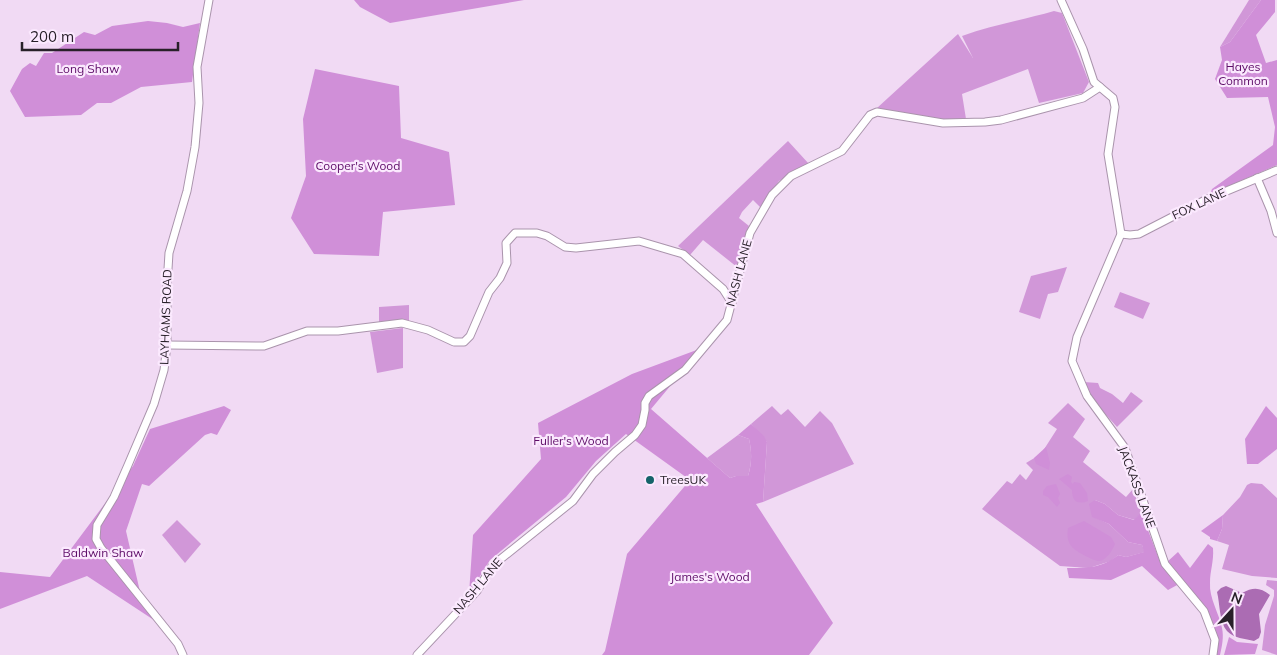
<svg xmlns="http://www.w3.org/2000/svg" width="1277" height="655" font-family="Mulish,sans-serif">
<rect width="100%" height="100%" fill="#f1daf4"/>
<!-- green -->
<g fill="#d197d8">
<path d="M1249,0H1261L1230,42L1220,47Z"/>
<path d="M1054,11L1062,13L1089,82L1083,93L1039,103L1028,69L962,94L966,119H941L877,108L958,34L973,58L962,36C992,25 1023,20 1054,11Z"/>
<path d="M788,141L809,164L779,181L761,208L753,200L742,212L739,218L749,226L743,241L737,267L703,240L690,255L678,246Z"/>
<path d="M1067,267L1058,292L1048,294L1040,319L1019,312L1031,276Z"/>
<path d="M1120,292L1150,303L1143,319L1114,307Z"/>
<path d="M409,305V323L379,325V307Z"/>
<path d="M403,328V368L377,373L370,332Z"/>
<path d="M1084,382L1098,383L1100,388L1112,394L1123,403L1131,392L1143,401L1117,427L1091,398Z"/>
<path d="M1068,403L1085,419L1073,437L1090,451L1083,462L1126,497L1133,489L1141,512L1135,520L1118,515L1105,504L1095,500L1092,516L1109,524L1128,542L1142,545L1145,552L1126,557L1118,555L1111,561L1089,568L1060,566L982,509L1007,481L1012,484L1020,474L1026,480L1033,470L1026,463L1041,454L1057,429L1048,423Z"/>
<path d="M772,406L781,415L788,409L805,427L820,411L832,423L854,464L763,502L767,442L751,424Z"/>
<path d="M738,435L749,439C752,452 752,463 748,476H736L730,478L707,458Z"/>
<path d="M1251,483L1262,484L1277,498V578L1252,576L1222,569L1229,545L1217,541L1222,529L1223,515L1240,497L1247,485Z"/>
<path d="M177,520L201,544L185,563L162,535Z"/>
<path d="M1267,580L1277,581V655L1262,650L1265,625L1274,596V590L1266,585Z"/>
</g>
<!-- forest -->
<g fill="#d08fd8">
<path d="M354,0H524L390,23L360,7Z"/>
<path d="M1261,0H1275V12L1256,35L1266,63L1277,60V165L1210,194L1212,189L1273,145L1275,127L1268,97L1227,98L1215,79L1222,60L1220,47L1230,42Z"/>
<path d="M148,21L167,23L183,27L200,23L192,82L141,87L111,103H97L81,115L25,117L10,91L22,69L30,63L36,66L44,53H52L84,32L95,35L112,26Z"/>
<path d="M315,69L399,86L401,138L449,152L455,205L383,212L379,256L314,254L291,218L306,176L303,119Z"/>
<path d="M702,348L651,409L730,478L736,476H748C752,463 752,452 749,439L738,435L751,424L764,436L767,442L763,502L756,504L833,623L809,655H602L605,651L627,554L690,480L626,434L596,461L566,497L490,560L469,594L473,535L541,459L538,423L632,374Z"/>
<path d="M224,406L231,410L217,435L211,433L205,435L149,486L142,484L126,531L141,596L166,628L87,576L0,609V572L50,577L133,466L150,429Z"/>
<path d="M1266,406L1277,418V449L1258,464H1247L1245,439Z"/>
<path d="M1046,447L1050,463L1049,470L1036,464L1034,458Z"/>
<path d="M1068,474L1072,477L1071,482L1073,484L1074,482L1080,483L1087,493L1088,501C1077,505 1072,501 1072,490L1059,479Z"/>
<path d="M1056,484L1060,494L1058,498L1060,503L1057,507L1048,497L1043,495V491L1047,486Z"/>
<path d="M1095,500L1105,504L1118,515L1134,520L1141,512L1161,564L1179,584L1168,590L1142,566L1111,580L1069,578L1067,568C1086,568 1103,568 1118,555L1126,557L1144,552L1142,545L1128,542L1109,524L1092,517L1089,504Z"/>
<path d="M1223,515L1222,529L1217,541L1210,539V537L1201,531Z"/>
<path d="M1084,521L1111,537L1115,544C1112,551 1107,559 1100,561C1095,562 1075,551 1072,547C1067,541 1067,535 1068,528Z"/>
<path d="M1208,544L1213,548C1214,562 1210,570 1210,583C1209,598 1219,613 1222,628C1224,637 1222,646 1220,655H1216C1220,615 1190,590 1167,562L1178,552L1190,568Z"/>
<path d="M1229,637L1237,642L1258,644L1255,654L1224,655Z"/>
</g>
<!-- water -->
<path fill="#ab6cb3" d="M1226,586L1242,593C1253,587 1260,587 1270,595L1259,614L1261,632L1259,638L1254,641C1246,639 1233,638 1227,631C1219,622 1220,603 1217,592L1221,588Z"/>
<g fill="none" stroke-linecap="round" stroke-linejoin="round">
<!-- minor casing -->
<g stroke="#aa94ac" stroke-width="9">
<g id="minor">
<path d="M1061,0L1083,49L1094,82L1113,98L1115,107L1108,154L1121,234L1077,337L1072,361L1087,396L1125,448L1165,564L1204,611L1215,640L1213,655"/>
<path d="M1257,178L1271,211L1277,233"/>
<path d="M1121,234L1130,235L1139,234L1205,200L1277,170"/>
<path d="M167,345L264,346L307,331H338L402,323L428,330L454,342H464L470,336L489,292L500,278L507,263L506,243L515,233H537L547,236L565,247L576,248L639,241L683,254L723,289L732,303"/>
<path d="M183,655L178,644L101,548L96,539L97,525L114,497L128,465L154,404L164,370L167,345V285L169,253L187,191L195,147L199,103L197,67L209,0"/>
<path d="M417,655L477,591L492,566L573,501L593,474L615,452L635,435L642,425L645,410V403L649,396L685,370L727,320L750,233L772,195L791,176L842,151L870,115L877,112L943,123L985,122L1001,120L1083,98L1100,87"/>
</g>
</g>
<!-- minor -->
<use href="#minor" stroke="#fff" stroke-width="7"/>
</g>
<!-- markers -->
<circle fill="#146369" stroke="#fbe9fe" stroke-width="2" cx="650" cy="480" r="5"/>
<g text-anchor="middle" stroke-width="4.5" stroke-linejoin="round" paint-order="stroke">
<!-- park labels -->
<g font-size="12" fill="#5e0d68" stroke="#fbe9fe">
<text x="1243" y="71">Hayes<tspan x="1243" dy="14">Common</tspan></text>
<text x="88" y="73">Long Shaw</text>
<text x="358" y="170">Cooper's Wood</text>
<text x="571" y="445">Fuller's Wood</text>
<text x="103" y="557">Baldwin Shaw</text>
<text x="710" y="581">James's Wood</text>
</g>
<!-- street labels -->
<g font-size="12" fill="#282029" stroke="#fbe9fe">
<text transform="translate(1199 204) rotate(-25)" y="4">FOX LANE</text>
<text transform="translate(739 273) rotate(-75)" y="4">NASH LANE</text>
<text transform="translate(166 317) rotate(-88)" y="4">LAYHAMS ROAD</text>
<text transform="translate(1137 487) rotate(70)" y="4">JACKASS LANE</text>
<text transform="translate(478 586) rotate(-50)" y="4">NASH LANE</text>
</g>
<!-- poi labels -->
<g font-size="12" fill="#282029" stroke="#fbe9fe" text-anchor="start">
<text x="660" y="484">TreesUK</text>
</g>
</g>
<!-- north arrow -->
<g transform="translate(1232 610) rotate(21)" stroke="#fbe9fe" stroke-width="4" paint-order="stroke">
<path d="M0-4L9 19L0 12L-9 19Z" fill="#282029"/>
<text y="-8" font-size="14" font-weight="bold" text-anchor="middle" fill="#282029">N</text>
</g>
<!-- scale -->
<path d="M22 42v8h156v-8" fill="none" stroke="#282029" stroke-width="2.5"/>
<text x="30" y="42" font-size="15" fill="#282029" stroke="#fbe9fe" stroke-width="4" paint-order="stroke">200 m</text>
</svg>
